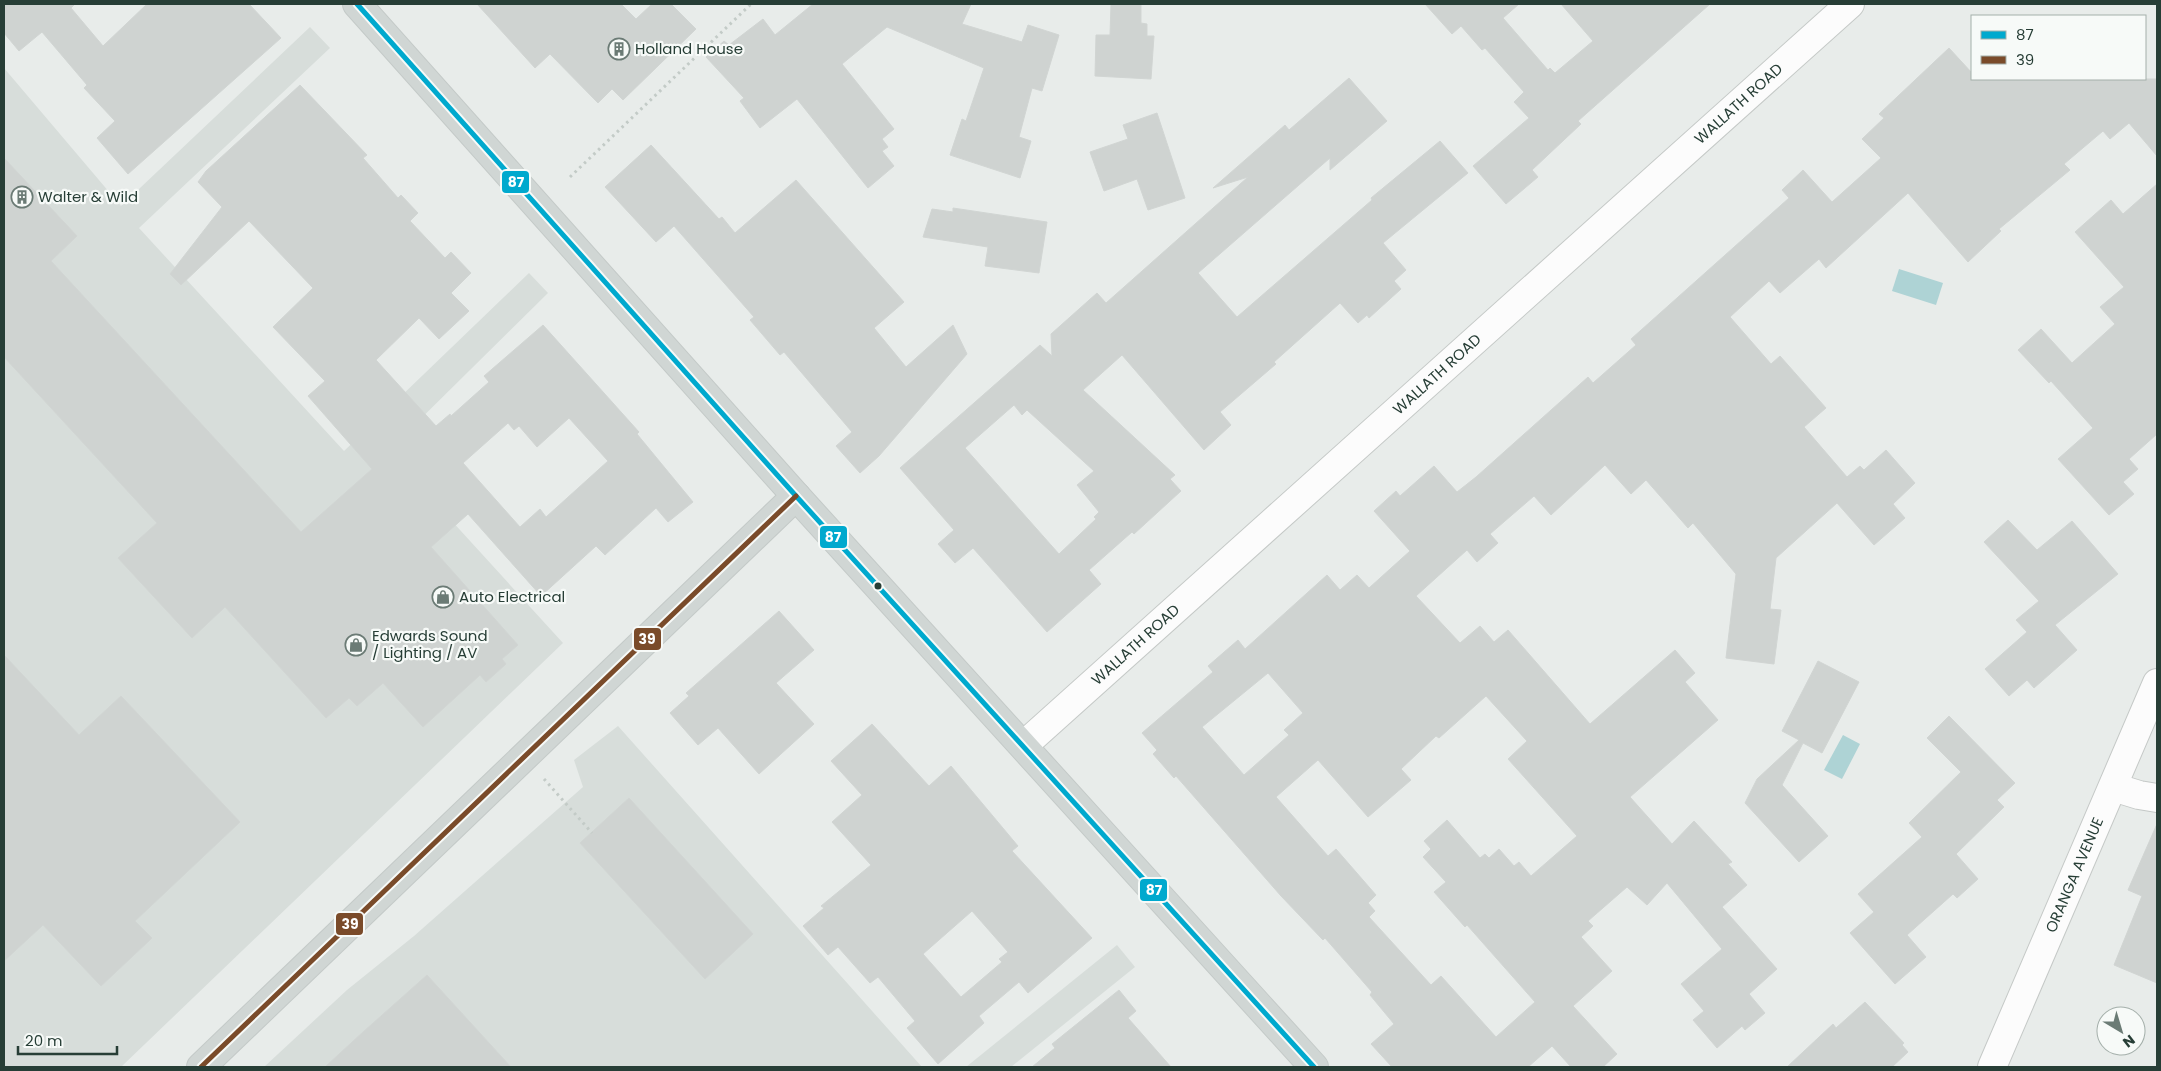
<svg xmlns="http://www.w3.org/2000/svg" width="2161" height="1071" font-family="Poppins,sans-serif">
<rect width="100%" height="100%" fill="#e8ecea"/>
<!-- built -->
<g fill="#d7ddda">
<path d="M310,27L330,48L139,228L344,451L529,273L548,293L388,451L563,643L121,1067H4V68L121,206Z"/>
<path d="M618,726L922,1067H264L347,990L414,936L583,787L574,760Z"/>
<path d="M1117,945L1135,967L1011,1067H966Z"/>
</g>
<!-- water -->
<g fill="#aed3d5">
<path d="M1899,269L1943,283L1936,305L1892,291Z"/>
<path d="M1843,735L1860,744L1842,779L1824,770Z"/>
</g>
<!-- building -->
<g fill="#cfd3d1" stroke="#d1d5d3" fill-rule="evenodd">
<path d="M4,4H75L71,8L103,46L147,4H249L281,38L128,174L97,138L115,121L84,88L87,85L42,32L19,51L4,33Z"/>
<path d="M477,4H621L636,19L652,4H671L696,29L623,100L612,89L598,103L550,54L535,68Z"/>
<path d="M813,4H971L962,24L1022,42L1028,25L1059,35L1042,91L1032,88L1019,137L1031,141L1020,178L950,155L962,119L966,121L984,68L887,27L842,64L894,129L882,139L888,147L882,151L894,166L868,188L797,99L760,128L740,101L744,98L706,57L724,41L729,45L763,19L775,35Z"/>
<path d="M1111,4H1141V23L1147,24V36H1154L1151,79L1095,76L1096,35H1110Z"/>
<path d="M1425,4H1519L1503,18L1548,70L1550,68L1555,73L1593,41L1561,4H1710L1578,121L1581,124L1532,170L1538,177L1506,204L1473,166L1529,118L1514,102L1524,92L1485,48L1482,50L1461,26L1452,34Z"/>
<path d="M1949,48L1972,73V79H2157V156L2129,123L2110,139L2103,131L2064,164L2070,170L1999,229L2001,231L1968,262L1908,193L1826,268L1819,259L1780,293L1769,281L1730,317L1771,364L1780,356L1826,408L1804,427L1847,477L1860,466L1864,470L1886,450L1915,483L1893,504L1905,518L1874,545L1837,503L1776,558L1770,609L1781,610L1774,664L1726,658L1736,574L1693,523L1688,528L1646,480L1631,494L1605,465L1551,515L1534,496L1490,534L1498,543L1477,562L1467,550L1416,596L1460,643L1480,626L1494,642L1508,630L1590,724L1675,650L1695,673L1685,682L1718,720L1630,797L1672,844L1694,821L1732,862L1728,864L1747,885L1722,907L1777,969L1749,994L1765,1013L1745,1030L1742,1026L1717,1048L1693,1020L1704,1011L1681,984L1722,949L1667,883L1647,905L1627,887L1588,921L1593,926L1581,937L1612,971L1573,1006L1617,1054L1603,1067H1571L1552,1046L1528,1067H1392L1371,1044L1394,1024L1370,995L1372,992L1325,938L1323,940L1281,896L1176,776L1174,778L1153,754L1157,750L1142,733L1213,672L1208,666L1238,640L1245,649L1327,575L1340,590L1357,575L1369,588L1410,551L1374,511L1396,491L1400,496L1434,466L1457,492L1476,477L1588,377L1593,383L1636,345L1631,339L1789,198L1782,190L1803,170L1832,202L1881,158L1862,139L1884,118L1879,114ZM1268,673L1303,713L1284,730L1289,735L1244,775L1202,727ZM1486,696L1527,741L1508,759L1577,836L1531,876L1519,862L1514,866L1499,849L1489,858L1485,854L1480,858L1447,820L1424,841L1431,849L1423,857L1446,882L1434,892L1465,927L1467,925L1535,1002L1496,1037L1441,976L1431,985L1369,917L1375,911L1368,903L1376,895L1336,849L1328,856L1276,797L1318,760L1368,817L1411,780L1401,769L1436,736L1439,738Z"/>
<path d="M1349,78L1387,121L1330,170V158L1198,273L1237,317L1372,200L1371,198L1440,141L1468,173L1383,243L1406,270L1394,281L1401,289L1369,318L1367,315L1358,323L1340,303L1274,362L1276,364L1220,412L1231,425L1204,450L1122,355L1083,390L1175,475L1170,479L1181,491L1134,534L1132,532L1089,570L1101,584L1047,632L973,548L955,563L938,544L954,530L900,468L1040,345L1052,356L1051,334L1097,293L1106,303L1248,177L1213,188L1285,125L1289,130ZM1014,405L1022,415L1027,410L1094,471L1077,485L1099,512L1094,517L1096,519L1059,554L965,448Z"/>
<path d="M300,85L367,155L363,158L398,198L401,195L418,213L410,221L445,258L451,252L471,273L451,293L469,311L439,339L419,318L376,360L436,426L450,414L451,416L489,382L484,376L543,325L639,432L637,434L693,502L668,522L656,508L605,555L596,546L541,596L468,514L431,547L518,645L502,659L506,664L486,682L480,675L423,727L383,683L357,706L349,698L326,718L225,607L192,638L118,558L157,523L4,357V158L77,236L51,261L301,532L372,469L308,396L325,381L273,327L313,288L249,221L181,285L170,274L222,207L198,182L206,171ZM569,418L608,461L546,517L540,509L520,527L463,463L508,423L514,430L519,426L537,447Z"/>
<path d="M1157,113L1185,198L1148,210L1137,179L1104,191L1090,152L1128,139L1123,125Z"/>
<path d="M651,145L719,219L722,217L735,233L796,180L904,302L874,328L906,367L953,325L967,354L879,456L860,473L836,446L852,432L784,352L780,355L750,320L754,317L674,226L656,242L605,187Z"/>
<path d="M2157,184V434L2129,459L2138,469L2123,482L2134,494L2109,515L2058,459L2093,428L2051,381L2049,383L2018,350L2041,329L2072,363L2115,324L2100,307L2124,287L2075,232L2111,200L2123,214Z"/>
<path d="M953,208L1047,222L1039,273L985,266L988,247L923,237L932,209L953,212Z"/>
<path d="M2008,520L2037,550L2072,521L2118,574L2055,625L2077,650L2034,688L2027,680L2009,696L1985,669L2027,632L2016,620L2039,601L1984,542Z"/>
<path d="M779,611L814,650L776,683L814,724L759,774L718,728L698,745L670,713L689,696L686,693Z"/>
<path d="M4,655L79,735L121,696L240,822L135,921L152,938L101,986L43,925L4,961Z"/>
<path d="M1818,661L1859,682L1822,753L1803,743L1782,785L1828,836L1799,862L1745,803L1757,779L1799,740L1782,731Z"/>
<path d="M1949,716L2015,783L1997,800L2004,807L1956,854L1978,879L1957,898L1953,894L1907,935L1926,957L1895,984L1850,933L1874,912L1858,894L1922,837L1909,823L1961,772L1927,738Z"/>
<path d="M872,724L929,786L951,766L1018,846L1012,851L1092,938L1028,993L1019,982L979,1016L984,1023L938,1064L907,1028L915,1021L878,977L870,983L838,947L828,955L803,926L824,908L821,906L871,865L832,822L862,795L831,761ZM972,911L1008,952L999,959L1002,962L961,997L923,954Z"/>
<path d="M629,798L753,934L705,979L580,843Z"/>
<path d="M2157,824V983L2114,965L2142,896L2128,890Z"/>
<path d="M427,975L511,1067H325L363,1032Z"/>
<path d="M1119,990L1136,1011L1128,1018L1171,1067H1032L1055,1048L1052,1044Z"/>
<path d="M1865,1002L1904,1043L1902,1045L1908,1052L1892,1067H1787L1833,1024L1836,1028Z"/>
</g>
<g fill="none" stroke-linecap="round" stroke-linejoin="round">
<!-- minor casing -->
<g stroke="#c5c9c7" stroke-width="30">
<g id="minor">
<path id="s1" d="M1024,745L1850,4"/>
<path d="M2113,787L2139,795L2157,798"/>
<path id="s2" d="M1992,1067L2157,683"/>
</g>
</g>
<!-- major casing -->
<g stroke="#c4cac8" stroke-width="30">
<g id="major">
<path d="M357,4L796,496L1314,1067"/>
<path d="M201,1067L796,496"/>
</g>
</g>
<!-- path -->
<g stroke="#c3cbc7" stroke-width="3" stroke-dasharray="2.5 4" stroke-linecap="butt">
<path d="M570,177L751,4"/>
<path d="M544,779L592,833"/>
</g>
<!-- minor -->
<use href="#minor" stroke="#fcfcfc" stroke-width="28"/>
<!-- major -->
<use href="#major" stroke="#d0d6d4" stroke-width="28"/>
<!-- bus-1 casing -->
<g stroke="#f7faf8" stroke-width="9">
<path id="bus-1" d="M357,4L796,496L1314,1067"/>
</g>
<!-- bus-2 casing -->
<g stroke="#f7faf8" stroke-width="9">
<path id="bus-2" d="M201,1067L796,496"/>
</g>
<!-- bus-1 -->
<use href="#bus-1" stroke="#00a9ce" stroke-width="5"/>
<!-- bus-2 -->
<use href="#bus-2" stroke="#7a4b2a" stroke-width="5"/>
</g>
<!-- icons -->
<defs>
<g id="building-ring" transform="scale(1.125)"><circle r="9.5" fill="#f7faf8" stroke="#6b7b75" stroke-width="1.5"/><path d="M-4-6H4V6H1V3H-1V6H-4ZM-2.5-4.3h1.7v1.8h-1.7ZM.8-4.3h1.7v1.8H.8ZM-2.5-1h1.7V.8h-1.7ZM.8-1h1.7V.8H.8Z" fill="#6b7b75"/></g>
<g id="shop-ring" transform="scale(1.125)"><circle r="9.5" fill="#f7faf8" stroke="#6b7b75" stroke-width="1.5"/><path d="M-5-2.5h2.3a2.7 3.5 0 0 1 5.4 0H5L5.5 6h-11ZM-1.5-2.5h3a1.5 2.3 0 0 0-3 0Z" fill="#6b7b75"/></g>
</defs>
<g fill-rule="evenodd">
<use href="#building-ring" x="619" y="49"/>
<use href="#building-ring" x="22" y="197"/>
<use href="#shop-ring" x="443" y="597"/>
<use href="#shop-ring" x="356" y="645"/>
</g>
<!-- markers -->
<circle fill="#273e36" stroke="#f7faf8" stroke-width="2" cx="878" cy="586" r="4.5"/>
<g text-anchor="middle" stroke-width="4.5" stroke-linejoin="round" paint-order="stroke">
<!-- poi labels -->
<g font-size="15" fill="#273e36" stroke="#f7faf8" text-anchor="start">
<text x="635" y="54">Holland House</text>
<text x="38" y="202">Walter &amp; Wild</text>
<text x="459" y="602">Auto Electrical</text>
<text x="372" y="641">Edwards Sound<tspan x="372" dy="17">/ Lighting / AV</tspan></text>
</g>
<!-- street labels -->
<g font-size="15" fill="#273e36" stroke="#f7faf8">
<text dy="5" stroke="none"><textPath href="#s1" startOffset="960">WALLATH ROAD</textPath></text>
<text dy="5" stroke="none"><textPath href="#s1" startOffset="555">WALLATH ROAD</textPath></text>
<text dy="5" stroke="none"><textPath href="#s1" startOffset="150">WALLATH ROAD</textPath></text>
<text dy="5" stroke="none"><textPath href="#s2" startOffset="209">ORANGA AVENUE</textPath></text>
</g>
</g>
<g stroke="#f7faf8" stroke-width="2">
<rect x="501" y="170" width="29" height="24" rx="5" fill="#00a9ce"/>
<rect x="819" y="525" width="29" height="24" rx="5" fill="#00a9ce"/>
<rect x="633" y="627" width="29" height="24" rx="5" fill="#7a4b2a"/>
<rect x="1139" y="878" width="29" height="24" rx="5" fill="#00a9ce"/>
<rect x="335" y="912" width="29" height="24" rx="5" fill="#7a4b2a"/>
</g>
<g font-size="14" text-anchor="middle" font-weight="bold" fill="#fff">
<text x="516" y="187">87</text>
<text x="833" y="542">87</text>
<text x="647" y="644">39</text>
<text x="1154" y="895">87</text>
<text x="350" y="929">39</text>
</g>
<!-- border -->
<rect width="2161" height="1071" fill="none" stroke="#273e36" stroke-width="10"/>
<!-- legend -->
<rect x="1971" y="15" width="175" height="65" fill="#f7faf8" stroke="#a4afaa"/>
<rect x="1981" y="31" width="25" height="8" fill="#00a9ce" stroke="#a4afaa"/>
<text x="2016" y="40" font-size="15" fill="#273e36">87</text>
<rect x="1981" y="56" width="25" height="8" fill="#7a4b2a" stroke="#a4afaa"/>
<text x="2016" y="65" font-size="15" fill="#273e36">39</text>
<!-- north arrow -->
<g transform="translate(2121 1031) rotate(142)"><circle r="24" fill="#f7faf8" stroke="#a4afaa"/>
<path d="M0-4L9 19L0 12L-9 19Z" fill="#6b7b75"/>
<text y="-8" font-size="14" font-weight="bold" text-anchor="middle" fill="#273e36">N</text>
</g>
<!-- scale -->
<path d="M18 1046v8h99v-8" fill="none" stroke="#273e36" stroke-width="2.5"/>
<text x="25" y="1046" font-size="15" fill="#273e36" stroke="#f7faf8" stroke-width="4" paint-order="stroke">20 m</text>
</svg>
